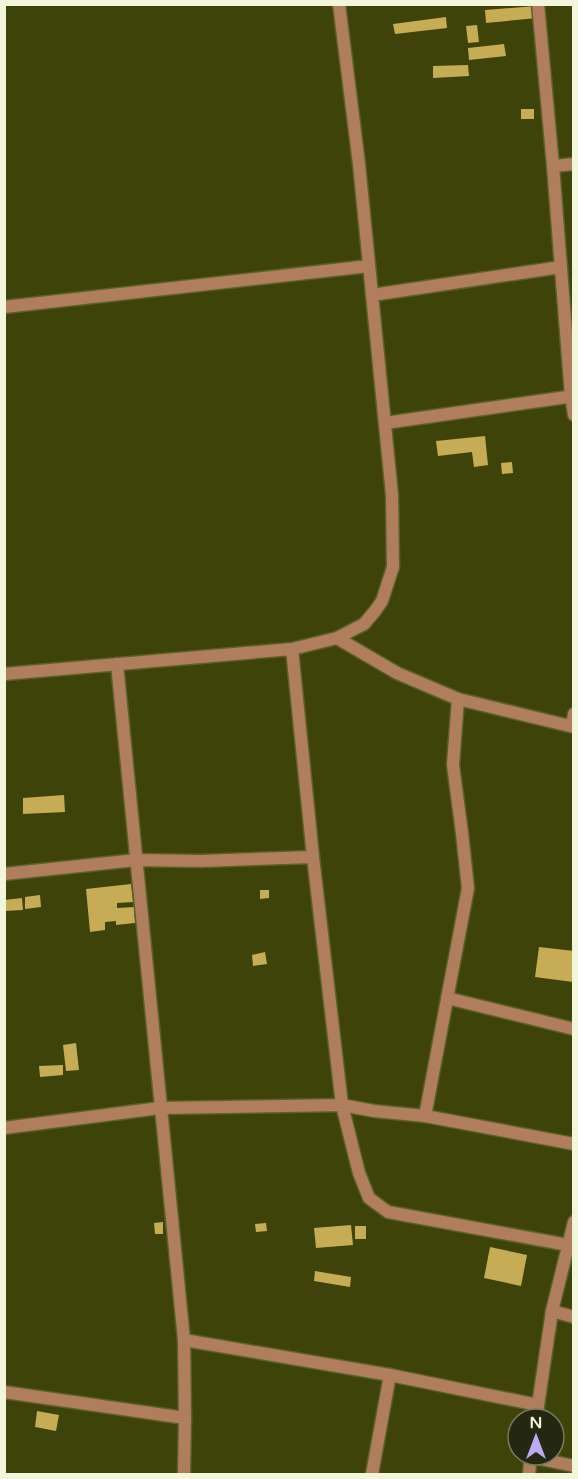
<svg xmlns="http://www.w3.org/2000/svg" width="578" height="1479" font-family="'Varela Round',sans-serif">
<rect width="100%" height="100%" fill="#3e430a"/>
<!-- building -->
<g fill="#c6ad55">
<path d="M536,6L537,18L486,23L485,10Z"/>
<path d="M446,17L447,28L395,34L393,24Z"/>
<path d="M477,25L479,42L468,43L466,26Z"/>
<path d="M504,44L506,56L469,60L468,48Z"/>
<path d="M468,65L469,76L433,78V66Z"/>
<rect x="521" y="109" width="13" height="10"/>
<path d="M485,436L488,465L474,467L472,452L438,456L436,441Z"/>
<path d="M512,462L513,473L502,474L501,463Z"/>
<path d="M64,795L65,812L23,814V798Z"/>
<path d="M131,884L133,902L117,903V908L134,907L135,923L116,925V921L105,922V930L90,932L86,889Z"/>
<path d="M260,890H269V898L260,899Z"/>
<path d="M40,895L41,907L25,909V897Z"/>
<path d="M22,898L23,910L4,911V900Z"/>
<path d="M539,947L574,951L573,982L535,977Z"/>
<path d="M265,952L267,964L253,966L252,955Z"/>
<path d="M76,1043L79,1070L66,1071L63,1045Z"/>
<path d="M63,1065V1075L40,1077L39,1066Z"/>
<path d="M163,1222V1234H155L154,1223Z"/>
<path d="M266,1223L267,1231L256,1232L255,1224Z"/>
<path d="M351,1225L353,1245L316,1248L314,1228Z"/>
<rect x="355" y="1226" width="11" height="13"/>
<path d="M490,1247L527,1255L521,1286L484,1278Z"/>
<path d="M315,1271L351,1277L350,1287L314,1281Z"/>
<path d="M37,1411L59,1415L56,1431L35,1427Z"/>
</g>
<g fill="none" stroke-linecap="round" stroke-linejoin="round">
<!-- minor casing -->
<g stroke="#5b602b" stroke-width="15">
<g id="minor">
<path d="M538,4L553,166L571,396L574,415"/>
<path d="M553,166L574,164"/>
<path d="M372,295L561,267"/>
<path d="M4,307L369,266"/>
<path d="M385,423L574,396"/>
<path d="M337,638L397,673L458,699L574,727"/>
<path d="M292,649L313,857L342,1105L359,1173L369,1198L388,1212L568,1245"/>
<path d="M117,664L184,1340L185,1418L184,1474"/>
<path d="M572,726L574,714"/>
<path d="M4,874L136,860L201,861L313,857"/>
<path d="M447,998L574,1029"/>
<path d="M425,1116L468,888L462,833L453,765L458,699"/>
<path d="M4,1128L160,1108L342,1105L374,1111L425,1116L574,1144"/>
<path d="M552,1311L574,1317"/>
<path d="M184,1340L390,1375L538,1405"/>
<path d="M4,1392L185,1418"/>
<path d="M536,1419L552,1311L574,1222"/>
<path d="M531,1457L574,1466"/>
<path d="M372,1474L390,1375"/>
<path d="M529,1474L531,1455"/>
</g>
</g>
<!-- tertiary casing -->
<g stroke="#5b602b" stroke-width="15">
<path id="tertiary" d="M4,674L292,649L337,638L364,624L375,611L382,601L393,567L392,495L359,164L339,4"/>
</g>
<!-- minor -->
<use href="#minor" stroke="#b07e5d" stroke-width="12"/>
<!-- tertiary -->
<use href="#tertiary" stroke="#b07e5d" stroke-width="12"/>
</g>
<!-- border -->
<rect width="578" height="1479" fill="none" stroke="#f2f6da" stroke-width="12"/>
<!-- north arrow -->
<g transform="translate(536 1437)"><circle r="28" fill="#252811" stroke="#777a61" stroke-width="1.5"/>
<path d="M0-4.5L10 22L0 15L-10 22Z" fill="#bbaaf6"/>
<text y="-9" font-size="16" font-weight="bold" text-anchor="middle" fill="#f2f6da">N</text>
</g>
</svg>
